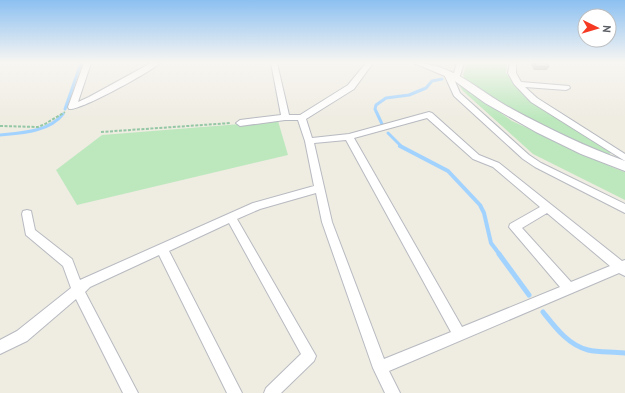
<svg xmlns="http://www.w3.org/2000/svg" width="625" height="393" font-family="'PT Sans',sans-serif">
<rect width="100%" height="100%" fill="#efece2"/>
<!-- green -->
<g fill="#bde8be">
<path d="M467,63H507L506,73L524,96L611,151L609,156L523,117L464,78L463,75Z"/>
<path d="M456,81L512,121L614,168L625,172V200L533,154L463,91Z"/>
<path d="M278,121L288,155L77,205L56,170L102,135Z"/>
</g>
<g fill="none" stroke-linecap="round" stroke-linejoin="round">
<!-- stream-far2 -->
<g stroke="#a2d3ff" stroke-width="3">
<path d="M65,109L81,63"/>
<path d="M382,124L375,109L376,105L386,98L409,95L426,88L432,81L442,79"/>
<path d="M388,133L402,147"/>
<path d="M0,135C21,133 49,132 63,114"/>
</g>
<!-- stream-far1 -->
<path stroke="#a2d3ff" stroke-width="4" d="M400,146L448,171L480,205L484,213L491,243L500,255"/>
<!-- stream -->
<g stroke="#a2d3ff" stroke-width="5">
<path d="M499,254L529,295"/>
<path d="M543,312C555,327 568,345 588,350C600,353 613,351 625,353"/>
</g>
<!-- street casing -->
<g stroke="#b7bac0" stroke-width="2">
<g id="street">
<path d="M84,63H91L78,102L89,97L151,63H160C150,72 80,111 69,109L68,107Z"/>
<path d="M271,63H277L289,115H300L348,85L366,63H373L354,89L306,119L312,138L349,134L429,112L432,113L479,155L499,163L622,261L625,260V276L619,273L389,371L400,393H385L373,368L322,222L316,193L260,209L237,219L316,356L314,361L281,393H264L266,388L301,354L229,223L169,251L242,393H227L159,255L90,287L85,292L138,393H123L76,299L27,341L0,354V340L17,331L71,288L63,266L26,235L22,214L23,211L27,210L31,211L35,230L72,259L80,280L253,203L314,186L305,141L298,120H285L240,126L236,123L240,120L281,115ZM427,118L473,159L493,167L540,207L510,224L509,227L560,287L462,327L354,138ZM346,140L451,332L384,359L332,222L314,143ZM547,213L610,266L571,282L522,228Z"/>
<path d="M457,63H464L459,79H454L460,93L529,155L541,163L625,204V213L535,167L523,159L454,96L444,74L445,72H451L453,76Z"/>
<path d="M510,63H516V73L521,82L569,86L570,88L566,90L525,87L537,98L625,154V161L531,102L514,84L508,73Z"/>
</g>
</g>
<!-- secondary casing -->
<g stroke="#b8bbc2" stroke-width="2">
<path id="secondary" d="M414,63C453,63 480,92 512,109C549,129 586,147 625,161V171L581,154L536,132L485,103L452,79Z"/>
</g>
<!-- path -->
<g stroke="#94c7a4" stroke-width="2" stroke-dasharray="3 1.5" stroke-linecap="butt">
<path d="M0,126L38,127L45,124L65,112"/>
<path d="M101,132L231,123"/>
</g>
<!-- street -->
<use href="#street" fill="#fff" fill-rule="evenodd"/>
<!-- secondary -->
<use href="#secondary" fill="#fff" fill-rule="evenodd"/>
</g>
<!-- wall -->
<path fill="#aeaaa4" d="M530,63H547L549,67L547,70H534Z"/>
<!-- building -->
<path fill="#cac6bf" stroke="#8d8b86" d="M534,63H547L549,67L536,66Z"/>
<!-- sky -->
<linearGradient id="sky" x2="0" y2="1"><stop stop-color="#8cc0f1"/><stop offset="0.53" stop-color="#f8f6f2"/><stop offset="1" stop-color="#f8f6f2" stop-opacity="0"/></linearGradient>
<rect width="625" height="118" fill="url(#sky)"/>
<!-- north arrow -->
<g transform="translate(597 28) rotate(95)"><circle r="19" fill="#ffffff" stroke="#bdbfc1"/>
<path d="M0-3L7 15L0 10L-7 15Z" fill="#f53922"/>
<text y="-6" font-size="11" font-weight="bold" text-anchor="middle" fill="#5a5e64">N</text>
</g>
</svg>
